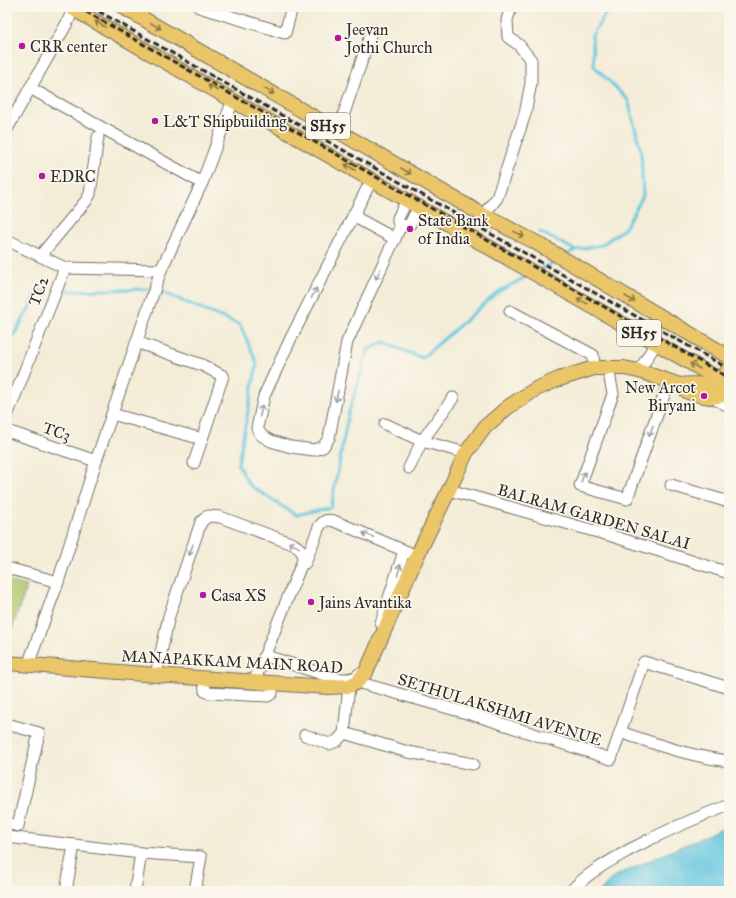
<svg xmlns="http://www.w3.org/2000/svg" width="736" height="898" font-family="'IM FELL Great Primer',serif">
<rect width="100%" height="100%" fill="#fbf7ec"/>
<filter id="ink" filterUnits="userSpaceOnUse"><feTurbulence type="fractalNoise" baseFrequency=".025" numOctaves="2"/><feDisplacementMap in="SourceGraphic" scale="8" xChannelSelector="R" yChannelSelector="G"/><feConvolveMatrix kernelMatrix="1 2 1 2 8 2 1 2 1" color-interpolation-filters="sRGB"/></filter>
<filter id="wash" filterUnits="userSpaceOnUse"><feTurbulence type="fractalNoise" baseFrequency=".012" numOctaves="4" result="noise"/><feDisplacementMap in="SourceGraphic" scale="16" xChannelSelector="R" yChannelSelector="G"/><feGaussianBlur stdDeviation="0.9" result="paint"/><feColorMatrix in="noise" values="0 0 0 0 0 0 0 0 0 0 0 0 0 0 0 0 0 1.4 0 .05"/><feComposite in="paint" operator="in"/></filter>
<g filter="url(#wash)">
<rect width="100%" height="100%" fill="#f3ecd7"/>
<!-- green -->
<path fill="#a9c66c" stroke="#6a784c" d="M7,581L27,586L7,643Z"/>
<!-- water -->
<path fill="#62c5df" stroke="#467885" d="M729,825V891H600L613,877Z"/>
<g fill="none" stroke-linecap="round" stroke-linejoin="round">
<!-- stream -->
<g stroke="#62c5df" stroke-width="3">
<path d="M540,232L575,250"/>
<path d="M566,255L575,250L602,245L625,228L643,196L641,151L628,100L594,66L592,35L610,7"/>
<path d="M538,271L558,260"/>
<path d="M157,290L240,325L257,363L238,464L249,485L296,515L331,507L348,415L368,350L384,342L422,358L498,292L529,275"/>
<path d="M64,291L152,289"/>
<path d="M7,347L39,291H47"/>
</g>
</g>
</g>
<g filter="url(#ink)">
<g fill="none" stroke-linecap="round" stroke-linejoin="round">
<!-- minor casing -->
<g stroke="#716f67" stroke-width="13">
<g id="minor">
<path d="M199,7L285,33L292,7"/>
<path d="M30,88L202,183"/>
<path d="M7,129L67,23L74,7"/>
<path d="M338,131L370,36"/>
<path d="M372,179L291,338L264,396L257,428L261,435L271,441L291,447L314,450L323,447L329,438L347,342L401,225"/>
<path d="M407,200L398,218V222L401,225L406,226L410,224L419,206"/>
<path d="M483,215L497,198L525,114L531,83V60L519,45L508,37L507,20L511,7"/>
<path d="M353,216L395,239"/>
<path d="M7,240L65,268"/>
<path d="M40,256L86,201L90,194L98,137"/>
<path d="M510,311L593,355L594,368"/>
<path d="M136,342L202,365L223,376L194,463"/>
<path d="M608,368L613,394L580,486L627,499L669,381"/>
<path d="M639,371L656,343"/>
<path d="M711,397L729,406"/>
<path d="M112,414L202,439"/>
<path d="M7,416L65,268L161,270"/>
<path d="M385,424L422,441L466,453"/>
<path d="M7,431L96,461"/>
<path d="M409,468L422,441L453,398"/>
<path d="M671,485L729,502"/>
<path d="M449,490L612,536L729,573"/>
<path d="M305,563L319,527C324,520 327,519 334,521L417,556"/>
<path d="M7,568L58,582"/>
<path d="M381,623L404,551"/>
<path d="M269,657L338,679C346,679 354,680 359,674"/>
<path d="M28,665L58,582L96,461L161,270L202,183L233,100"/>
<path d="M156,675L169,616L201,522L208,516L220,517L293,544C300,548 303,551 303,560L254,682"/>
<path d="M204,679L205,691L209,693L268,696L272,693L273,683"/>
<path d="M357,682L484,718L611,759L644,662L729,688"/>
<path d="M7,724L39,733L18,826L7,823"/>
<path d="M620,732C656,744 691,757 729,761"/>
<path d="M344,733L408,752L473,764"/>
<path d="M305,735L329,744L337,741L344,733L349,686"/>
<path d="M7,837L141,853L201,857L195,891"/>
<path d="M66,891L74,845"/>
<path d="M135,891L141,853"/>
<path d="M571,891C587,873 610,861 631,849C663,832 695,818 729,805"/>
</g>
</g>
<!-- major casing -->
<g stroke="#716f67" stroke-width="16">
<g id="major">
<path d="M70,7L729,385"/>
<path d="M123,7L483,215L535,242L729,357"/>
<path d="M680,385C702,381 716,393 729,368"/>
<path d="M7,663L156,675L328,687L349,686L357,682L366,672L417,556L449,490L466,453L485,427L508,407L536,389L559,379L594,368H624L639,371L680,385L688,392L699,395L711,397L723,395L729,392"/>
</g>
</g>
<!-- minor -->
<use href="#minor" stroke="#fff" stroke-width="11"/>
<!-- major -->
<use href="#major" stroke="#ebc669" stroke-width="14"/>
<!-- rail -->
<g stroke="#2b2b2b" stroke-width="3" stroke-dasharray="6 3" stroke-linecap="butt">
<path d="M78,7L729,378"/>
<path d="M91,7L729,369"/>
</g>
</g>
<!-- one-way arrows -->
<defs><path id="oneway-shaft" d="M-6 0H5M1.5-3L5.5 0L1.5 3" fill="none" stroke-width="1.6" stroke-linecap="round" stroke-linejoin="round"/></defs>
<g stroke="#8b784a">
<use href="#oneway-shaft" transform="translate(100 24) rotate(-150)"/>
<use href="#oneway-shaft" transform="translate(156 26) rotate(30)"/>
<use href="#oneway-shaft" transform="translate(213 88) rotate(-150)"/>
<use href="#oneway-shaft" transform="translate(269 91) rotate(30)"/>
<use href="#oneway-shaft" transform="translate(350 167) rotate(-150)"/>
<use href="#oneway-shaft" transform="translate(406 171) rotate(30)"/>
<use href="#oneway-shaft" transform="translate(519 234) rotate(27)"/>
<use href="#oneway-shaft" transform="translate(630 299) rotate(30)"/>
<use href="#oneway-shaft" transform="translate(582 301) rotate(-151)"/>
<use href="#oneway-shaft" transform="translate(695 366) rotate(-150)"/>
</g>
<g stroke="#a0a0a0">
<use href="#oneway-shaft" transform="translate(378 274) rotate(115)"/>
<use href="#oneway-shaft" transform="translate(314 293) rotate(-63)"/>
<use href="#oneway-shaft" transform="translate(337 396) rotate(101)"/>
<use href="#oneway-shaft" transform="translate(261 411) rotate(-77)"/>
<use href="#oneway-shaft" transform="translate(651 431) rotate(110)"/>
<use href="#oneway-shaft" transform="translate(583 477) rotate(-71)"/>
<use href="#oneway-shaft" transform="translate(368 535) rotate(-157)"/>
<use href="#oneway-shaft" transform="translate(294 545) rotate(-154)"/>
<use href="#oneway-shaft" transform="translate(191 550) rotate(109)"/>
<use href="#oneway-shaft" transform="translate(399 570) rotate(-74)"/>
</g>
</g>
<!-- markers -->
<g fill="#b5179e" stroke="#fbf7ec" stroke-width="1.5">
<circle cx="338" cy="38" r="4"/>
<circle cx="22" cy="46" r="4"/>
<circle cx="155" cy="121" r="4"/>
<circle cx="42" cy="176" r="4"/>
<circle cx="410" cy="229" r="4"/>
<circle cx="704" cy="396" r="4"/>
<circle cx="203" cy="595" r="4"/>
<circle cx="311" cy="602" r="4"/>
</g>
<g text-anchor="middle" stroke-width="3.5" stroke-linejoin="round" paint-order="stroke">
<!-- shield labels -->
<g fill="#fbf7ec" stroke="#696865" stroke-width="1">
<rect x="306" y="113" width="44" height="26" rx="3"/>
<rect x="617" y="320" width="44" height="26" rx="3"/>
</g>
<g font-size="15" font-weight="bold" fill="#2b2b2b">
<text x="328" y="131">SH55</text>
<text x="639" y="338">SH55</text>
</g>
<!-- poi labels -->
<g font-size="16" fill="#2b2b2b" stroke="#fbf7ec" text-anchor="start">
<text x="346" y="35">Jeevan<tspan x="346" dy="18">Jothi Church</tspan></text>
<text x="30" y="52">CRR center</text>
<text x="163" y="127">L&amp;T Shipbuilding</text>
<text x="50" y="182">EDRC</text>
<text x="418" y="226">State Bank<tspan x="418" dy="18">of India</tspan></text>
<text x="696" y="393" text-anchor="end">New Arcot<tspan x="696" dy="18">Biryani</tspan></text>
<text x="211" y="601">Casa XS</text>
<text x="319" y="608">Jains Avantika</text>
</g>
<!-- street labels -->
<g font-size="16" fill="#2b2b2b" stroke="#fbf7ec">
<text transform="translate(38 291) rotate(-69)" y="6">TC2</text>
<text transform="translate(57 431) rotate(19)" y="6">TC3</text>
<text transform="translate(594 516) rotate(16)" y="6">BALRAM GARDEN SALAI</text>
<text transform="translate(232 661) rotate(3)" y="6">MANAPAKKAM MAIN ROAD</text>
<text transform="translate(500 709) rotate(17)" y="6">SETHULAKSHMI AVENUE</text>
</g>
</g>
<!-- margin -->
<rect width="736" height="898" fill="none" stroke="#fbf7ec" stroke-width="24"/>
</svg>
